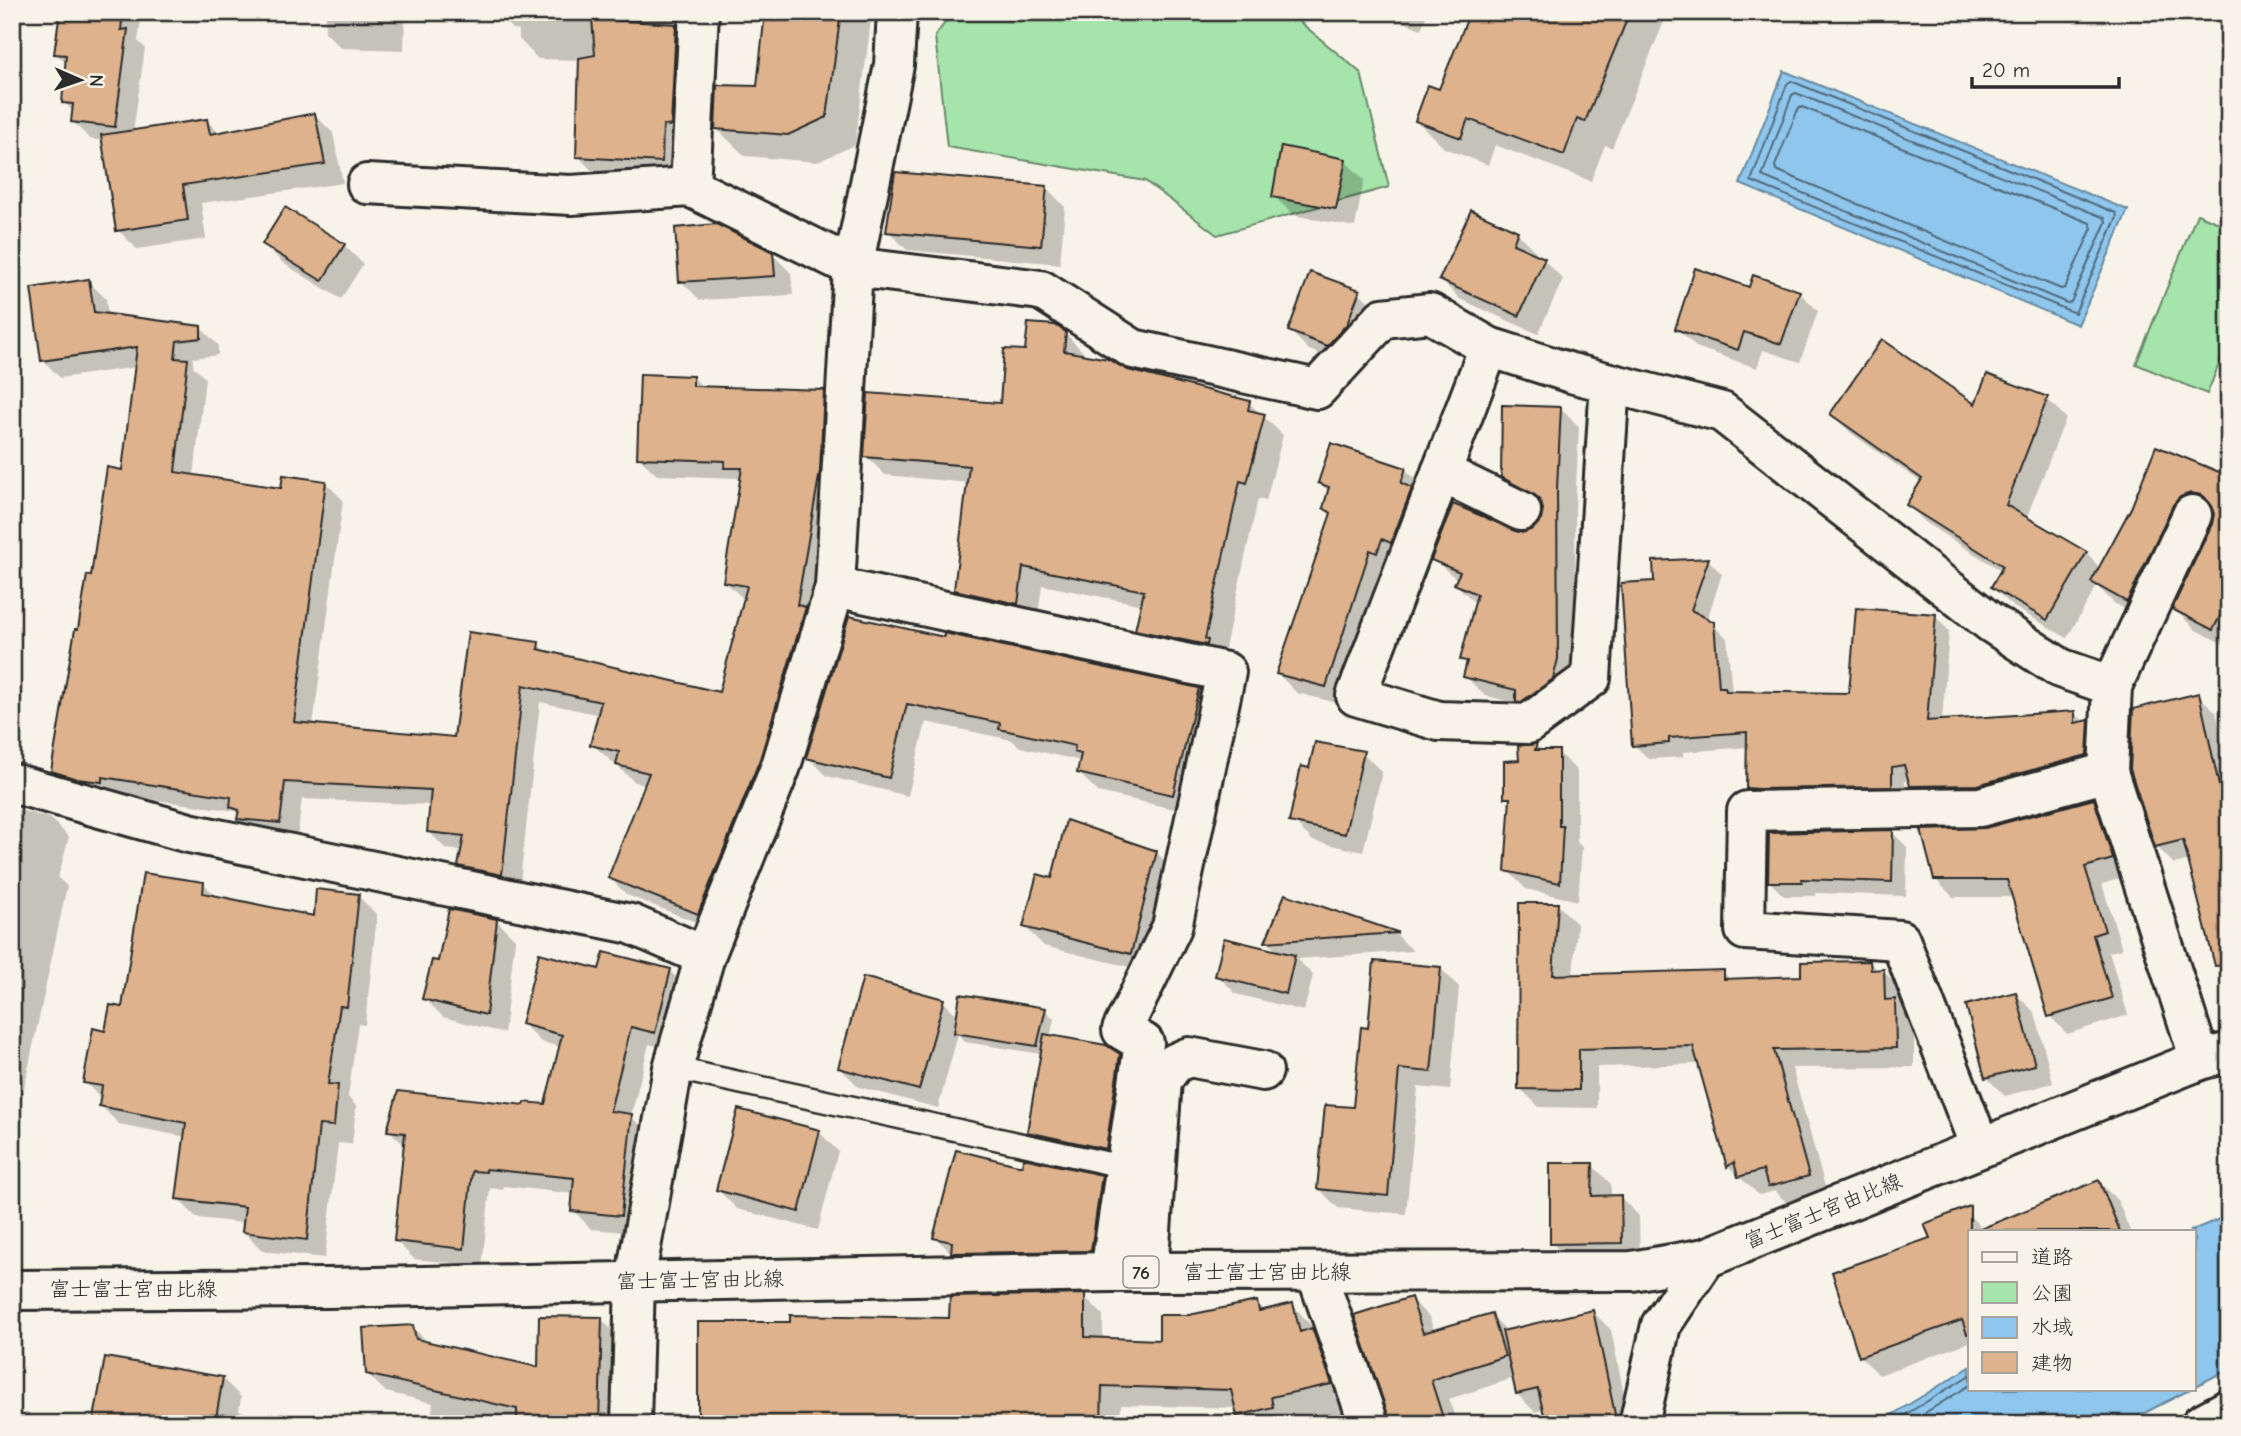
<svg xmlns="http://www.w3.org/2000/svg" width="2241" height="1436" font-family="'Comic Neue','Klee One',sans-serif">
<rect width="100%" height="100%" fill="#f7f3e8"/>
<filter id="ink" filterUnits="userSpaceOnUse"><feTurbulence type="fractalNoise" baseFrequency=".0143" numOctaves="2"/><feDisplacementMap in="SourceGraphic" scale="14" xChannelSelector="R" yChannelSelector="G"/><feConvolveMatrix kernelMatrix="1 2 1 2 8 2 1 2 1" color-interpolation-filters="sRGB"/></filter>
<g filter="url(#ink)">
<!-- green -->
<g fill="#a5e4ab" stroke="#68886b" stroke-width="2">
<path d="M953,12H1288L1361,73L1389,187L1217,235L1145,181L947,147L935,36Z"/>
<path d="M2197,214L2229,227V339L2207,394L2136,364Z"/>
</g>
<!-- water -->
<g fill="#8ec6ed" stroke="#66889f" stroke-width="2">
<path d="M1784,71L2128,210L2078,325L1740,184Z"/>
<path d="M2229,1215V1369L2194,1387V1231H2190Z"/>
<path d="M1970,1367V1389H2191L2123,1424H1877Z"/>
</g>
<!-- shadow -->
<g fill="#0003">
<path d="M62,12H142L138,41L145,48L133,132L207,121L220,134L314,114L333,133L343,183L201,203L206,239L137,249L118,230L104,141L90,139L73,122L74,112L64,102L67,64L56,53Z"/>
<path d="M326,12H405L404,50L341,48L325,32Z"/>
<path d="M495,12H702L680,180L597,176L578,156L581,60L538,59L519,39V30L512,29Z"/>
<path d="M767,12H872L855,145L817,162L745,156L717,129L758,87Z"/>
<path d="M1379,12H1428L1421,29Z"/>
<path d="M1471,12H1668L1612,148L1605,145L1591,181L1495,145L1488,165L1444,148L1417,121L1440,91Z"/>
<path d="M1345,161L1364,180L1355,227L1293,215L1274,196Z"/>
<path d="M1046,187L1065,207L1060,264L907,250L888,231Z"/>
<path d="M296,216L344,245L363,264L341,299L283,263L264,244Z"/>
<path d="M1517,233L1536,252L1534,255L1544,260L1563,279L1538,334L1460,299L1441,280Z"/>
<path d="M772,254L791,273L793,295L700,300L681,281Z"/>
<path d="M88,281L106,299L108,316L200,327L218,345V355L193,358V366L205,378L194,476L283,490L326,483L343,500L313,725L455,739L538,644L547,653L720,694L745,600L725,582L742,483L737,478L657,475L639,458L693,377L704,388L823,391L841,409L815,618L716,930L627,895L610,878L647,785L635,782L592,744L600,715L540,702L519,891L477,883L460,865L463,851L446,849L429,832L432,805L302,799L297,839L256,836L239,819L236,811L70,788L53,771L92,578L124,472L137,367L60,378L43,360Z"/>
<path d="M1750,289L1799,292L1818,311L1800,362L1763,350L1757,368L1696,347L1677,328Z"/>
<path d="M1359,292L1378,311L1347,364L1309,350L1290,331Z"/>
<path d="M1065,333L1084,353V356L1128,372L1249,403L1283,435L1266,501L1258,499L1223,657L1156,648L1137,629L1143,605L1042,585L1037,622L975,609L956,590L969,483L885,475L866,456L1001,405L1027,352Z"/>
<path d="M2047,399L2066,418L2026,519L2086,553L2100,568L2133,509L2229,478V647L2196,630L2174,609L2214,524L2216,513L2202,518L2149,622L2114,603L2097,586L2067,638L2012,606L1993,587L2002,571L1927,524L1908,505L1922,483L1851,433L1832,414L1976,407Z"/>
<path d="M1560,408L1579,427L1575,508L1576,679L1541,720L1522,705L1484,695L1465,676L1468,665L1462,659L1475,603L1456,584L1458,580L1433,559L1534,531L1543,521L1545,508L1522,496L1503,476Z"/>
<path d="M1405,469L1424,488L1345,705L1297,693L1278,674L1332,515L1325,507L1329,492L1320,483Z"/>
<path d="M1708,560L1722,574L1707,620L1727,638L1732,693L1850,694L1935,616L1949,631L1942,722L2074,713L2102,736L2101,769L1926,800L1910,780L1905,781L1906,800L1762,802L1747,787L1749,747L1683,752V757L1649,759L1634,745L1656,582Z"/>
<path d="M850,618L1198,690L1217,709L1192,813L1098,792L1079,773L1081,761L1020,747L1012,740L926,722L908,796L827,776L808,757Z"/>
<path d="M2198,695L2216,712L2229,770V991L2224,986L2190,860L2174,864L2157,847Z"/>
<path d="M1536,745L1543,752H1558L1577,771V842L1582,847L1578,901L1526,889L1507,870L1511,803L1506,797L1521,762Z"/>
<path d="M1363,753L1382,772L1363,852L1313,841L1294,822L1311,770Z"/>
<path d="M2093,801L2111,818L2129,876L2102,884L2122,949L2109,952L2128,1015L2067,1034L2050,1016L2014,897H1953L1936,880L1986,830Z"/>
<path d="M12,808L50,818L69,837L58,878L67,886L12,1145Z"/>
<path d="M1892,832L1907,847L1906,896L1816,893V896H1784L1769,881Z"/>
<path d="M1156,852L1175,871L1150,972L1044,946L1025,927L1053,880Z"/>
<path d="M204,884L218,898L315,918L358,896L377,915L365,1025L358,1024L348,1097L356,1106L352,1144L338,1143L325,1258L263,1251L244,1232L245,1223L197,1218L178,1199L186,1137L119,1124L100,1105L101,1099L85,1082L107,1033Z"/>
<path d="M1286,896L1396,934L1413,951L1297,959L1313,975L1304,1011L1236,994L1217,975L1279,953L1267,941Z"/>
<path d="M1558,905L1577,924L1573,976L1723,972L1732,981L1803,978L1870,963L1878,971H1883L1902,990L1903,1009L1914,1020V1067L1792,1068L1827,1194L1789,1205L1775,1191L1759,1195L1728,1166L1700,1064L1597,1067V1108L1539,1107L1520,1088Z"/>
<path d="M496,920L515,939L504,1033L443,1017L424,998Z"/>
<path d="M1440,968L1459,987L1450,1090L1418,1087L1406,1214L1338,1208L1319,1189L1355,1109L1370,1030Z"/>
<path d="M670,971L688,989L673,1050L649,1044L631,1116L649,1134L638,1233L591,1229L573,1210L575,1194L504,1186L503,1190L490,1188L482,1266L414,1259L396,1241L406,1147L389,1130L546,1106L561,1047L541,1042L523,1024L600,972Z"/>
<path d="M2016,994L2035,1013L2053,1083L2005,1096L1986,1077Z"/>
<path d="M943,1001L958,1016L1045,1010L1054,1019L1050,1037L1119,1056L1138,1075L1125,1167L1048,1151L1029,1132L1042,1054L965,1042L958,1034L938,1108L859,1087L840,1068Z"/>
<path d="M819,1132L838,1151L818,1230L737,1209L718,1190Z"/>
<path d="M1592,1165L1611,1184V1197H1620L1639,1216L1640,1261L1571,1262L1552,1243Z"/>
<path d="M1023,1168L1101,1177L1120,1196L1110,1269L954,1256L935,1237Z"/>
<path d="M2099,1182L2118,1201L2130,1231H1970V1342L1879,1375L1860,1356L1932,1239L1964,1210L1984,1230Z"/>
<path d="M1084,1296L1103,1315V1339L1160,1341L1189,1317L1257,1303L1265,1311L1293,1305L1331,1349L1357,1424H1240L1237,1408L1121,1405L1120,1424H704L699,1419L951,1320Z"/>
<path d="M1411,1299L1430,1318L1434,1332L1491,1315L1508,1332L1593,1312L1611,1330L1630,1424H1547L1544,1409L1535,1412L1517,1394L1514,1378L1449,1399L1457,1424H1392Z"/>
<path d="M601,1319L619,1337L616,1424H430L433,1403L386,1392L367,1374L412,1327L430,1344L540,1370Z"/>
<path d="M222,1378L241,1397L239,1411L247,1413L258,1424H95Z"/>
</g>
<g fill="none" stroke-linecap="round" stroke-linejoin="round">
<!-- shore -->
<g stroke="#536979" stroke-width="2">
<path d="M1791,81L2116,213L2117,217L2075,313L1751,181L1787,84Z"/>
<path d="M1796,93L2105,218L2106,222L2071,302L2067,303L1762,176L1792,95Z"/>
<path d="M1802,107L2090,223L2092,228L2065,288L2061,289L1776,170L1775,166L1798,109Z"/>
<path d="M1890,1424L1970,1375"/>
<path d="M1907,1424L1970,1385"/>
</g>
</g>
<!-- building -->
<g fill="#ddb28d" stroke="#2b2b2b" stroke-width="2">
<path d="M60,12H123L121,30L128,29L115,127L71,122L73,104L62,103L66,55L54,54Z"/>
<path d="M765,12H841L827,117L788,135L715,129L717,85L757,86Z"/>
<path d="M1470,12H1630L1585,122L1577,119L1564,155L1468,119L1461,138L1415,121L1428,85L1439,89Z"/>
<path d="M592,19L676,24L671,126L663,125L662,162L576,157L579,58L595,55Z"/>
<path d="M315,113L325,164L183,185L188,220L116,231L101,135L207,119L210,134Z"/>
<path d="M1281,146L1346,159L1336,209L1272,197Z"/>
<path d="M895,172L1047,186L1041,246L886,232Z"/>
<path d="M285,207L345,244L322,281L262,244Z"/>
<path d="M1471,210L1518,231L1513,244L1545,258L1519,316L1439,280Z"/>
<path d="M716,224L773,252L775,276L679,282L675,228Z"/>
<path d="M1695,268L1749,287L1753,275L1800,291L1781,344L1744,332L1738,350L1675,329Z"/>
<path d="M1310,272L1360,290L1347,324L1327,346L1288,331Z"/>
<path d="M89,279L94,312L201,326V338L177,341L175,358L188,359L175,472L281,488L283,475L326,481L294,722L454,737L468,632L539,642L538,649L719,692L747,586L723,582L742,468H724L725,461L637,458L640,374L693,376V386L824,390L820,471L797,605L806,607L760,759L698,914L608,878L649,773L616,765L619,752L590,745L601,702L523,685L502,875L458,866L464,836L427,832L431,790L285,782L280,823L237,819L239,810L230,807L231,797L102,777V782L77,779L51,771L75,629H78L87,575L91,576L107,467L122,470L137,347L41,361L31,288Z"/>
<path d="M1028,323L1055,325L1066,332L1064,351L1108,359L1128,370L1250,401L1248,410L1265,414L1247,483L1240,481L1205,639L1208,640L1207,645L1135,630L1144,591L1023,567L1018,604L954,590L969,466L864,457L868,393L1000,403L1004,349L1025,350Z"/>
<path d="M1882,339L1975,404L1987,374L2048,397L2006,505L2087,552L2047,620L1991,587L2003,566L1906,505L1922,479L1830,414Z"/>
<path d="M1502,405L1561,407L1557,488L1558,659L1553,679L1521,702H1516V690L1463,677L1467,661L1460,660L1477,594L1454,584L1460,572L1431,560L1453,504L1522,533L1533,529L1541,520L1543,509L1539,498L1501,477Z"/>
<path d="M1331,443L1406,468L1401,483L1412,488L1391,543L1382,539L1377,553L1370,550L1326,687L1276,674L1331,513L1323,508L1329,487L1318,483Z"/>
<path d="M2156,446L2229,476V599L2213,630L2172,609L2212,524L2214,514L2210,503L2201,495L2191,493L2180,497L2173,505L2127,602L2091,582L2131,508Z"/>
<path d="M1709,558L1691,610L1714,622L1719,687H1725L1726,691L1849,693L1856,608L1936,614L1927,721L2075,711V723L2089,720L2087,755L1977,785L1910,786L1904,765L1892,767V787L1759,789L1746,788L1747,732L1669,738V743L1632,746L1621,583L1654,581L1653,561Z"/>
<path d="M849,616L944,637V633L1199,688L1173,795L1077,773L1081,754L1074,752L1075,746L999,729L1000,723L907,704L889,778L806,758Z"/>
<path d="M2199,693L2229,832V965L2215,966L2183,840L2155,847L2130,769L2133,709Z"/>
<path d="M1315,742L1364,751L1345,834L1289,822L1301,766L1309,768Z"/>
<path d="M1537,743L1535,750H1559V826H1563L1560,883L1505,871L1510,798H1504V761L1519,760L1518,746Z"/>
<path d="M2094,799L2113,859L2085,867L2105,931L2093,935L2112,998L2048,1017L2007,880H1934L1921,830L1985,828Z"/>
<path d="M1066,820L1157,851L1131,954L1023,927L1037,874L1052,878Z"/>
<path d="M1893,830L1892,882L1802,879V882H1768L1769,833Z"/>
<path d="M143,873L204,882L203,893L314,916L316,889L359,894L347,1007L340,1006L328,1084L338,1085L334,1126L319,1125L307,1240L242,1232L245,1207L176,1199L186,1123L99,1106L102,1086L83,1083L93,1028L105,1031L110,1005L122,1007Z"/>
<path d="M1285,894L1397,932V933L1265,942Z"/>
<path d="M1519,903H1558L1553,975L1724,970V979L1801,976V962L1870,961L1871,970L1884,969L1885,1000L1895,999L1896,1048L1774,1050L1809,1176L1768,1187L1763,1170L1738,1177L1734,1162L1727,1167L1693,1046L1579,1049V1090L1518,1089Z"/>
<path d="M449,909L497,919L486,1015L422,999L432,960L438,961Z"/>
<path d="M1224,938L1295,955L1286,994L1215,976Z"/>
<path d="M604,952L671,969L655,1033L631,1027L610,1111L632,1114L621,1216L571,1211L574,1178L486,1169V1172L472,1171L464,1249L394,1241L405,1133L387,1131L398,1091L524,1105V1102L545,1104L562,1035L521,1024L539,953L599,969Z"/>
<path d="M1374,961L1441,967L1431,1072L1399,1069L1388,1196L1317,1189L1325,1105L1353,1107L1361,1027L1368,1028Z"/>
<path d="M863,977L944,999L919,1090L838,1068Z"/>
<path d="M2016,992L2035,1065L1985,1078L1966,1005Z"/>
<path d="M960,994L1046,1008L1037,1046L954,1033Z"/>
<path d="M1044,1034L1106,1045L1120,1054L1106,1149L1027,1132Z"/>
<path d="M738,1109L820,1130L799,1212L716,1190Z"/>
<path d="M956,1150L1022,1166L1023,1158L1102,1175L1091,1251L951,1253L952,1242L933,1238Z"/>
<path d="M1550,1163H1593L1592,1196L1621,1195L1622,1243L1550,1244Z"/>
<path d="M2099,1180L2120,1231H1978V1230Z"/>
<path d="M1970,1206V1333L1967,1334L1962,1320L1859,1357L1832,1272L1930,1238L1924,1224Z"/>
<path d="M1085,1294V1337L1159,1340V1315H1189L1257,1301L1259,1311L1293,1303L1300,1332L1312,1328L1332,1384L1271,1397L1273,1407L1237,1416L1231,1390L1102,1386L1101,1424L698,1420V1322H790V1315L949,1318L950,1297Z"/>
<path d="M1411,1297L1423,1333L1492,1313L1505,1356L1431,1380L1445,1424H1391L1354,1315Z"/>
<path d="M1593,1310L1616,1419L1596,1424H1546L1538,1389L1516,1394L1502,1331Z"/>
<path d="M539,1316L602,1317L599,1424H517V1409L366,1374L363,1328L413,1325L416,1339L538,1367Z"/>
<path d="M105,1357L223,1377L215,1424H93Z"/>
</g>
<g fill="none" stroke-linecap="round" stroke-linejoin="round">
<!-- lane casing -->
<g stroke="#2b2b2b" stroke-width="26">
<path id="lane" d="M673,1068L1125,1167"/>
</g>
<!-- street casing -->
<g stroke="#2b2b2b" stroke-width="44">
<g id="street">
<path d="M367,184L571,195L690,187L853,267L1041,290L1133,349L1317,389L1383,318L1430,313L1489,347L1571,373L1722,412L1990,622L2060,668L2112,686L2108,772L2200,1060"/>
<path d="M690,187L699,12"/>
<path d="M1489,347L1356,696L1439,721L1528,724L1591,678L1610,383"/>
<path d="M1441,472L1521,511"/>
<path d="M835,587L1226,672L1172,927L1122,1030L1144,1043L1110,1272"/>
<path d="M2112,686L2192,515"/>
<path d="M12,783L189,833L631,924L705,956"/>
<path d="M1980,1147L1900,940L1745,930L1747,811L1980,807L2108,772"/>
<path d="M1148,1272L1162,1080L1175,1063L1189,1057L1263,1071"/>
<path d="M1316,1272L1369,1424"/>
<path d="M631,1424L635,1281L673,1068L705,956L781,766L835,587L853,267L894,65L897,12"/>
<path d="M1639,1424L1661,1325L1706,1258"/>
<path d="M2201,1424L2229,1409"/>
</g>
</g>
<!-- primary casing -->
<g stroke="#2b2b2b" stroke-width="44">
<path id="primary" d="M12,1290L327,1288L1110,1272L1632,1271L1706,1258L2200,1060L2229,1052"/>
</g>
<!-- lane -->
<use href="#lane" stroke="#f7f3e8" stroke-width="21"/>
<!-- street -->
<use href="#street" stroke="#f7f3e8" stroke-width="38"/>
<!-- primary -->
<use href="#primary" stroke="#f7f3e8" stroke-width="38"/>
</g>
</g>
<g text-anchor="middle" stroke-width="7" stroke-linejoin="round" paint-order="stroke">
<!-- shield labels -->
<rect fill="#f7f3e8" stroke="#686764" stroke-width="2" x="1123.5" y="1256.5" width="35" height="31" rx="5"/>
<g font-size="19" font-weight="bold" fill="#2b2b2b">
<text x="1141" y="1279">76</text>
</g>
<!-- street labels -->
<g font-size="21" fill="#2b2b2b" stroke="#f7f3e8">
<text transform="translate(1823 1211) rotate(-22)" y="7">富士富士宮由比線</text>
<text x="1267" y="1279">富士富士宮由比線</text>
<text transform="translate(700 1280) rotate(-1)" y="7">富士富士宮由比線</text>
<text x="133" y="1296">富士富士宮由比線</text>
</g>
</g>
<!-- margin -->
<rect width="2241" height="1436" fill="none" stroke="#f7f3e8" stroke-width="42"/>
<rect x="21" y="21" width="2199" height="1394" fill="none" stroke="#2b2b2b" stroke-width="2.5" filter="url(#ink)"/>
<!-- legend -->
<rect x="1968" y="1230" width="228" height="161" fill="#f7f3e8" stroke="#a5a39c" stroke-width="2"/>
<rect x="1982" y="1252" width="35" height="10" fill="#f7f3e8" stroke="#a5a39c" stroke-width="2"/>
<text x="2031" y="1264" font-size="21" fill="#2b2b2b">道路</text>
<rect x="1982" y="1282" width="35" height="21" fill="#a5e4ab" stroke="#a5a39c" stroke-width="2"/>
<text x="2031" y="1300" font-size="21" fill="#2b2b2b">公園</text>
<rect x="1982" y="1317" width="35" height="21" fill="#8ec6ed" stroke="#a5a39c" stroke-width="2"/>
<text x="2031" y="1334" font-size="21" fill="#2b2b2b">水域</text>
<rect x="1982" y="1352" width="35" height="21" fill="#ddb28d" stroke="#a5a39c" stroke-width="2"/>
<text x="2031" y="1370" font-size="21" fill="#2b2b2b">建物</text>
<!-- north arrow -->
<g transform="translate(80 80) rotate(92)" stroke="#f7f3e8" stroke-width="5" paint-order="stroke">
<path d="M0-5L12 26L0 18L-12 26Z" fill="#2b2b2b"/>
<text y="-10" font-size="19" font-weight="bold" text-anchor="middle" fill="#2b2b2b">N</text>
</g>
<!-- scale -->
<path d="M1972 77v10h147v-10" fill="none" stroke="#2b2b2b" stroke-width="3.5"/>
<text x="1982" y="77" font-size="21" fill="#2b2b2b" stroke="#f7f3e8" stroke-width="5" paint-order="stroke">20 m</text>
</svg>
